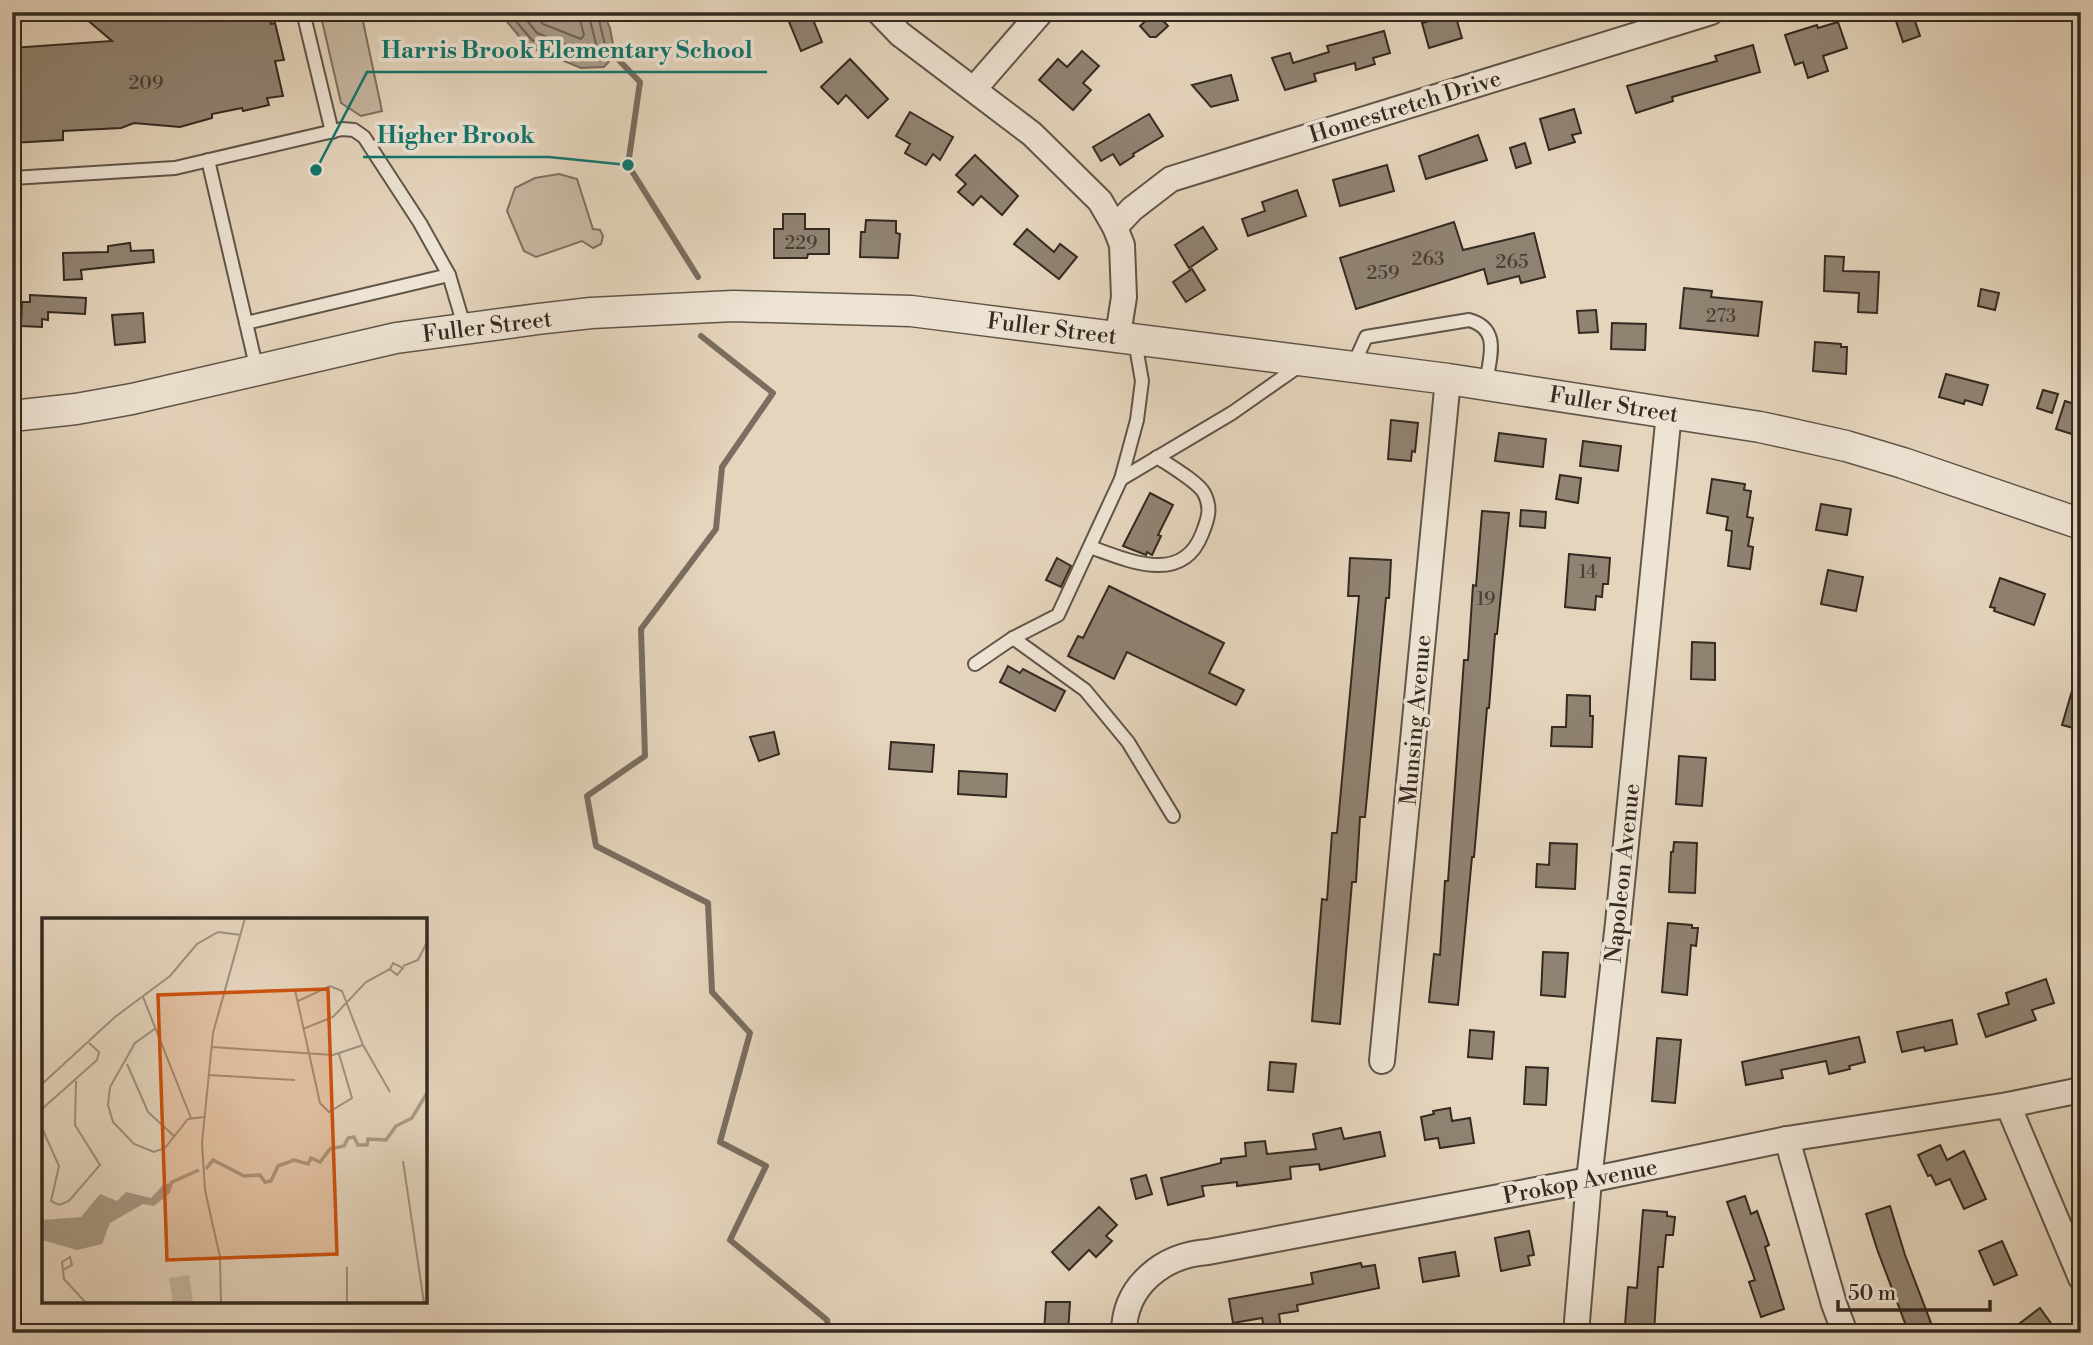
<svg xmlns="http://www.w3.org/2000/svg" width="2093" height="1345" font-family="'Libre Bodoni',serif">
<rect width="100%" height="100%" fill="#e5d5bd"/>
<filter id="stains"><feTurbulence type="fractalNoise" baseFrequency=".00286" numOctaves="4"/><feColorMatrix values="0 0 0 0 .2 0 0 0 0 .09 0 0 0 0 .02 0 0 0 .5 -.17"/></filter>
<radialGradient id="worn" r=".72"><stop offset=".6" stop-color="#630" stop-opacity="0"/><stop offset="1" stop-color="#630" stop-opacity=".3"/></radialGradient>
<!-- green -->
<g fill="#c7b8a2" stroke="#7d7162" stroke-width="2">
<path d="M320,12H361L382,111L361,116L341,103Z"/>
<path d="M559,174L577,179L593,229L600,230L603,236L601,244L593,248L582,241L536,257L524,251L507,211L515,188L535,178Z"/>
</g>
<!-- water -->
<path fill="#a89b88" stroke="#796e5f" stroke-width="2" d="M499,12H603L610,28L615,55L604,67L581,68L527,46Z"/>
<g fill="none" stroke-linecap="round" stroke-linejoin="round">
<!-- shore -->
<g stroke="#6e6254" stroke-width="2">
<path d="M508,12L532,40L582,61L600,60L607,53L597,12"/>
<path d="M520,12L537,33L584,52H594L597,48L588,12"/>
<path d="M533,12L543,24L581,39L584,35L578,12"/>
</g>
<!-- stream -->
<g stroke="#796e5f" stroke-width="6">
<path d="M609,50L640,82L628,165L698,277"/>
<path d="M701,336L773,393L722,467L716,529L641,629L645,756L587,796L596,846L708,903L712,992L750,1033L720,1142L766,1166L730,1240L827,1320L829,1333"/>
</g>
</g>
<!-- building -->
<g fill="#908372" stroke="#332a21" stroke-width="2">
<path d="M78,12H269L271,24L275,23L284,60L275,61L283,96L267,98L269,105L243,111L242,108L212,114V118L180,127L134,123L121,128L63,131V140L12,143V48L112,41Z"/>
<path d="M785,12H810L822,42L801,51Z"/>
<path d="M1155,12L1168,26L1156,37H1150L1140,26Z"/>
<path d="M1893,12H1912L1920,36L1903,42Z"/>
<path d="M1455,14L1462,38L1429,48L1422,23Z"/>
<path d="M1838,22L1847,48L1823,56L1828,71L1808,78L1803,62L1795,65L1785,35L1817,25L1818,28Z"/>
<path d="M1384,31L1390,53L1373,58L1375,64L1356,70L1355,63L1314,74L1316,81L1285,90L1272,58L1290,53L1293,63L1329,52L1327,46Z"/>
<path d="M1753,45L1760,72L1672,97L1673,101L1636,113L1627,86L1717,61L1715,56Z"/>
<path d="M1082,51L1099,66L1083,83L1091,90L1073,110L1039,80L1058,59L1067,67Z"/>
<path d="M850,59L888,99L868,118L846,95L838,104L821,87Z"/>
<path d="M1231,75L1238,100L1211,107L1192,85Z"/>
<path d="M1574,109L1581,133L1572,135L1575,142L1549,150L1540,119Z"/>
<path d="M910,112L953,137L940,160L933,154L926,165L905,153L910,144L896,136Z"/>
<path d="M1149,114L1163,136L1133,154L1134,156L1120,165L1113,154L1101,161L1093,147Z"/>
<path d="M1478,135L1487,160L1426,179L1419,156Z"/>
<path d="M1525,143L1531,163L1516,168L1510,148Z"/>
<path d="M975,155L1018,196L1002,215L981,196L973,205L958,192L966,184L956,175Z"/>
<path d="M1387,165L1394,191L1340,206L1333,180Z"/>
<path d="M1297,190L1306,216L1248,236L1242,219L1265,211L1262,202Z"/>
<path d="M783,214H805V229H829V254H808L807,258H774V229H783Z"/>
<path d="M866,220L896,221V233L900,234L898,258L860,257L861,232H865Z"/>
<path d="M1454,222L1463,250L1534,233L1545,277L1521,283L1519,276L1488,284L1484,269L1356,309L1340,258Z"/>
<path d="M1203,227L1217,249L1189,268L1175,245Z"/>
<path d="M1027,229L1054,252L1060,244L1077,257L1059,279L1014,244Z"/>
<path d="M130,243L131,251L153,250L154,262L81,270L82,279L64,280L63,253L108,252V246Z"/>
<path d="M1825,256L1844,257L1843,271L1879,272L1877,313L1858,312L1859,293L1824,291Z"/>
<path d="M1192,269L1205,290L1186,302L1173,282Z"/>
<path d="M1684,288L1712,291L1711,297L1762,302L1758,336L1680,328Z"/>
<path d="M1981,289L1999,293L1995,310L1978,306Z"/>
<path d="M30,295L86,298L85,314L48,312V320L42,319V327L21,326L22,302H30Z"/>
<path d="M1596,310L1598,332L1579,333L1577,311Z"/>
<path d="M143,313L145,342L115,345L112,315Z"/>
<path d="M1612,323L1646,324L1645,350L1611,349Z"/>
<path d="M1815,342L1841,344V347H1847L1846,374L1813,371Z"/>
<path d="M1946,374L1988,385L1982,405L1965,400L1964,404L1939,397Z"/>
<path d="M2043,390L2058,394L2052,413L2037,408Z"/>
<path d="M2065,401L2081,406V437L2056,429Z"/>
<path d="M1391,420L1418,423L1415,452L1412,451L1411,461L1388,459Z"/>
<path d="M1499,433L1546,439L1543,467L1495,461Z"/>
<path d="M1583,441L1621,446L1618,471L1580,466Z"/>
<path d="M1560,475L1581,478L1578,503L1556,499Z"/>
<path d="M1712,479L1745,484L1744,490L1751,491L1747,517L1753,518L1748,546L1753,547L1750,569L1728,566L1732,531L1726,530L1728,517L1707,513Z"/>
<path d="M1150,493L1173,505L1158,535L1161,536L1152,555L1147,552L1146,555L1123,546Z"/>
<path d="M1821,504L1851,509L1847,535L1816,530Z"/>
<path d="M1521,510L1546,512L1545,528L1520,526Z"/>
<path d="M1482,511L1509,513L1497,634H1495L1489,708H1487L1474,857H1472L1458,1005L1429,1002L1434,954L1440,955L1445,881H1448L1464,660H1468L1473,585L1476,586Z"/>
<path d="M1569,554L1610,558L1608,584H1603L1602,597L1596,596L1595,610L1565,607Z"/>
<path d="M1057,558L1071,566L1061,587L1046,580Z"/>
<path d="M1350,558L1391,560L1389,598H1386L1365,817H1360L1356,882H1352L1340,1024L1312,1021L1322,899L1327,900L1332,833H1337L1359,596H1348Z"/>
<path d="M1828,570L1863,577L1856,611L1821,604Z"/>
<path d="M2000,578L2045,594L2034,625L1994,611L1995,608L1990,607Z"/>
<path d="M1109,586L1224,643L1209,673L1244,690L1236,705L1127,652L1114,679L1068,656L1078,636L1083,638Z"/>
<path d="M1692,642L1715,643V680L1691,679Z"/>
<path d="M1008,666L1020,673L1023,669L1065,691L1055,711L1000,682Z"/>
<path d="M2076,677H2081V730L2062,725Z"/>
<path d="M1567,695L1590,696V716H1593L1592,747L1551,746L1552,727H1566Z"/>
<path d="M774,732L779,754L759,761L750,737Z"/>
<path d="M891,742L934,745L932,772L889,769Z"/>
<path d="M1679,756L1706,758L1702,806L1676,804Z"/>
<path d="M959,771L1007,774L1006,797L958,794Z"/>
<path d="M1674,842L1697,843L1695,893L1669,892L1671,852H1673Z"/>
<path d="M1550,843L1577,844L1575,889L1536,887L1537,864L1549,865Z"/>
<path d="M1668,923L1692,925V928H1698L1696,946L1691,945L1687,995L1662,992Z"/>
<path d="M1543,952L1568,953L1565,997L1541,995Z"/>
<path d="M2046,979L2054,1003L2032,1010L2036,1020L1986,1037L1978,1014L2009,1004L2006,993Z"/>
<path d="M1952,1020L1957,1044L1925,1051L1924,1047L1902,1052L1897,1032Z"/>
<path d="M1470,1030L1494,1032L1492,1059L1468,1057Z"/>
<path d="M1859,1037L1865,1062L1849,1066L1850,1069L1829,1074L1826,1061L1781,1070L1783,1078L1746,1085L1742,1062Z"/>
<path d="M1657,1038L1681,1040L1675,1103L1652,1101Z"/>
<path d="M1270,1062L1296,1064L1293,1092L1268,1090Z"/>
<path d="M1526,1067L1548,1068L1546,1105L1524,1104Z"/>
<path d="M1450,1108L1452,1121L1470,1118L1474,1143L1440,1148L1438,1138L1425,1140L1421,1117L1434,1114L1433,1111Z"/>
<path d="M1341,1128L1344,1139L1380,1132L1385,1156L1320,1170L1319,1164L1290,1167L1291,1179L1237,1186V1182L1202,1186L1204,1196L1168,1205L1161,1178L1221,1163V1159L1246,1156L1245,1143L1265,1141L1267,1154L1316,1149L1313,1134Z"/>
<path d="M1940,1145L1947,1160L1964,1151L1986,1199L1964,1209L1950,1179L1936,1185L1931,1175L1928,1176L1918,1155Z"/>
<path d="M1146,1175L1152,1194L1136,1199L1131,1179Z"/>
<path d="M1745,1196L1751,1214L1757,1211L1769,1245L1765,1247L1784,1309L1761,1317L1749,1282L1755,1280L1727,1202Z"/>
<path d="M1890,1206L1905,1255L1931,1323L1908,1331L1877,1249L1866,1214Z"/>
<path d="M1099,1207L1117,1225L1106,1236L1112,1241L1096,1257L1089,1250L1069,1270L1052,1252Z"/>
<path d="M1643,1210L1667,1212V1216L1675,1217L1673,1235H1666L1663,1267H1658L1654,1333H1630V1325H1625L1628,1287L1637,1288Z"/>
<path d="M1529,1231L1534,1255L1528,1256L1530,1265L1501,1271L1495,1238Z"/>
<path d="M2002,1241L2017,1275L1994,1285L1979,1251Z"/>
<path d="M1455,1252L1459,1276L1423,1282L1419,1258Z"/>
<path d="M1361,1263L1362,1267L1375,1265L1379,1288L1297,1305L1298,1311L1279,1314L1281,1329L1265,1332L1262,1318L1233,1323L1229,1299L1313,1284L1311,1273Z"/>
<path d="M1046,1302H1070L1068,1333H1044Z"/>
<path d="M2040,1308L2058,1333H2007Z"/>
</g>
<g fill="none" stroke-linecap="round" stroke-linejoin="round">
<!-- service casing -->
<g stroke="#605548" stroke-width="16">
<g id="service">
<path d="M303,12L332,132"/>
<path d="M208,160L257,370"/>
<path d="M12,178L175,168L342,129L354,130L364,137L420,223L449,275L465,329"/>
<path d="M246,323L449,275"/>
<path d="M1353,366L1366,337L1469,320C1502,329 1489,359 1486,384"/>
<path d="M1121,479L1232,413L1302,364"/>
<path d="M1090,547C1127,560 1182,586 1202,534C1208,519 1212,508 1204,493C1198,482 1169,465 1157,457"/>
<path d="M1013,638L1085,690L1128,742L1173,816"/>
<path d="M975,664L1013,638L1058,615L1121,479L1137,420L1142,381L1135,341"/>
</g>
</g>
<!-- minor casing -->
<g stroke="#605548" stroke-width="28">
<g id="minor">
<path d="M879,12L900,34L1032,134L1100,201L1115,227L1122,245L1124,297L1118,335"/>
<path d="M974,89L1041,12"/>
<path d="M1115,227L1132,209L1171,179L1711,12"/>
<path d="M1382,1061L1448,379"/>
<path d="M2008,1105L2081,1278"/>
<path d="M1787,1139L1834,1304L1845,1333"/>
<path d="M1124,1333C1124,1286 1163,1255 1208,1252L1589,1180L1787,1139L2008,1105L2081,1090"/>
<path d="M1576,1333L1589,1180L1618,923L1669,413"/>
</g>
</g>
<!-- tertiary casing -->
<g stroke="#605548" stroke-width="33">
<path id="tertiary" d="M12,416L76,409L132,399L396,338L538,319L591,313L733,306L911,311L1448,379L1760,427L1846,446L1903,463L2081,524"/>
</g>
<!-- service -->
<use href="#service" stroke="#eee4d4" stroke-width="12"/>
<!-- minor -->
<use href="#minor" stroke="#eee4d4" stroke-width="24"/>
<!-- tertiary -->
<use href="#tertiary" stroke="#eee4d4" stroke-width="30"/>
</g>
<g text-anchor="middle" stroke-width="7" stroke-linejoin="round" paint-order="stroke">
<!-- number labels -->
<g font-size="19" fill="#4a4035">
<text x="146" y="89">209</text>
<text x="801" y="249">229</text>
<text x="1428" y="265">263</text>
<text x="1512" y="268">265</text>
<text x="1383" y="279">259</text>
<text x="1721" y="322">273</text>
<text x="1588" y="578">14</text>
<text x="1486" y="605">19</text>
</g>
<!-- street labels -->
<g font-size="23" fill="#332a21" stroke="#eee4d4">
<text transform="translate(1405 106) rotate(-17)" y="8">Homestretch Drive</text>
<text transform="translate(487 326) rotate(-7)" y="8">Fuller Street</text>
<text transform="translate(1052 328) rotate(7)" y="8">Fuller Street</text>
<text transform="translate(1614 404) rotate(9)" y="8">Fuller Street</text>
<text transform="translate(1415 720) rotate(-85)" y="8">Munsing Avenue</text>
<text transform="translate(1622 873) rotate(-84)" y="8">Napoleon Avenue</text>
<text transform="translate(1580 1181) rotate(-11)" y="8">Prokop Avenue</text>
</g>
</g>
<!-- overview -->
<g transform="translate(42 918)">
<rect width="385" height="385" fill="#e5d5bd"/>
<path d="M147,357L151,385H131L127,360Z" fill="#c7b8a2"/>
<path d="M131,265L128,275L112,288L101,286L68,305L60,326L35,332L0,322V302L39,299L58,276L75,283L84,274L109,280L122,266Z" fill="#a89b88"/>
<path fill="none" stroke="#a89b88" stroke-width="3.5" d="M164,251L171,242L202,258L218,257L223,264L229,263L236,248L252,242L266,246L269,240L278,244L288,231L302,228L306,220L312,219L316,227H325L326,221L344,222L354,208L370,200L385,175M128,265L157,252"/>
<path fill="none" stroke="#9e917f" stroke-width="2" d="M361,48L376,42L385,24M253,72L278,185L287,194L310,180L297,136M101,79L149,200M256,83L288,68L300,73L321,127L348,174M114,110L93,125L68,169L66,187L71,204L92,226L112,234L123,230L146,201L162,199M261,111L291,99L324,64L348,51L351,45L361,50L355,57L348,51M170,129L291,137L321,127M85,146L106,194L132,218M166,157L253,162M0,166L73,99L128,58L155,26L176,14L199,17M0,191L55,142L57,134L47,125M0,210L17,248L9,283L17,287L27,283L58,247L33,207L34,163M361,243L382,385M21,352L30,347L28,339L20,344L22,361L44,385M179,385L178,339L163,272L160,225L171,115L203,0M305,385V349"/>
<path fill="#cd520f" fill-opacity="0.15" stroke="#cd520f" stroke-width="3.5" d="M286,71L295,336L125,342L116,77Z"/>
<rect width="385" height="385" fill="none" stroke="#332a21" stroke-width="3.5"/>
</g>
<!-- callouts -->
<path fill="none" stroke="#0f766e" stroke-width="2.5" d="M316 170L367 72H767M628 165L549 157H363"/>
<g fill="#0f766e" stroke="#eee4d4" stroke-width="2.5">
<circle cx="316" cy="170" r="7"/>
<circle cx="628" cy="165" r="7"/>
</g>
<g font-size="24" text-anchor="middle" font-weight="bold" fill="#0f766e" stroke="#eee4d4" stroke-width="7" stroke-linejoin="round" paint-order="stroke">
<text x="567" y="58">Harris Brook Elementary School</text>
<text x="456" y="143">Higher Brook</text>
</g>
<!-- margin -->
<rect width="2093" height="1345" fill="none" stroke="#e5d5bd" stroke-width="42"/>
<rect x="14" y="14" width="2065" height="1317" fill="none" stroke="#332a21" stroke-width="3.5"/>
<rect x="21" y="21" width="2051" height="1303" fill="none" stroke="#332a21" stroke-width="2"/>
<!-- scale -->
<path d="M1838 1300v10h152v-10" fill="none" stroke="#332a21" stroke-width="3.5"/>
<text x="1848" y="1300" font-size="21" fill="#332a21" stroke="#eee4d4" stroke-width="5" paint-order="stroke">50 m</text>
<rect width="100%" height="100%" filter="url(#stains)"/>
<rect width="100%" height="100%" fill="url(#worn)"/>
</svg>
